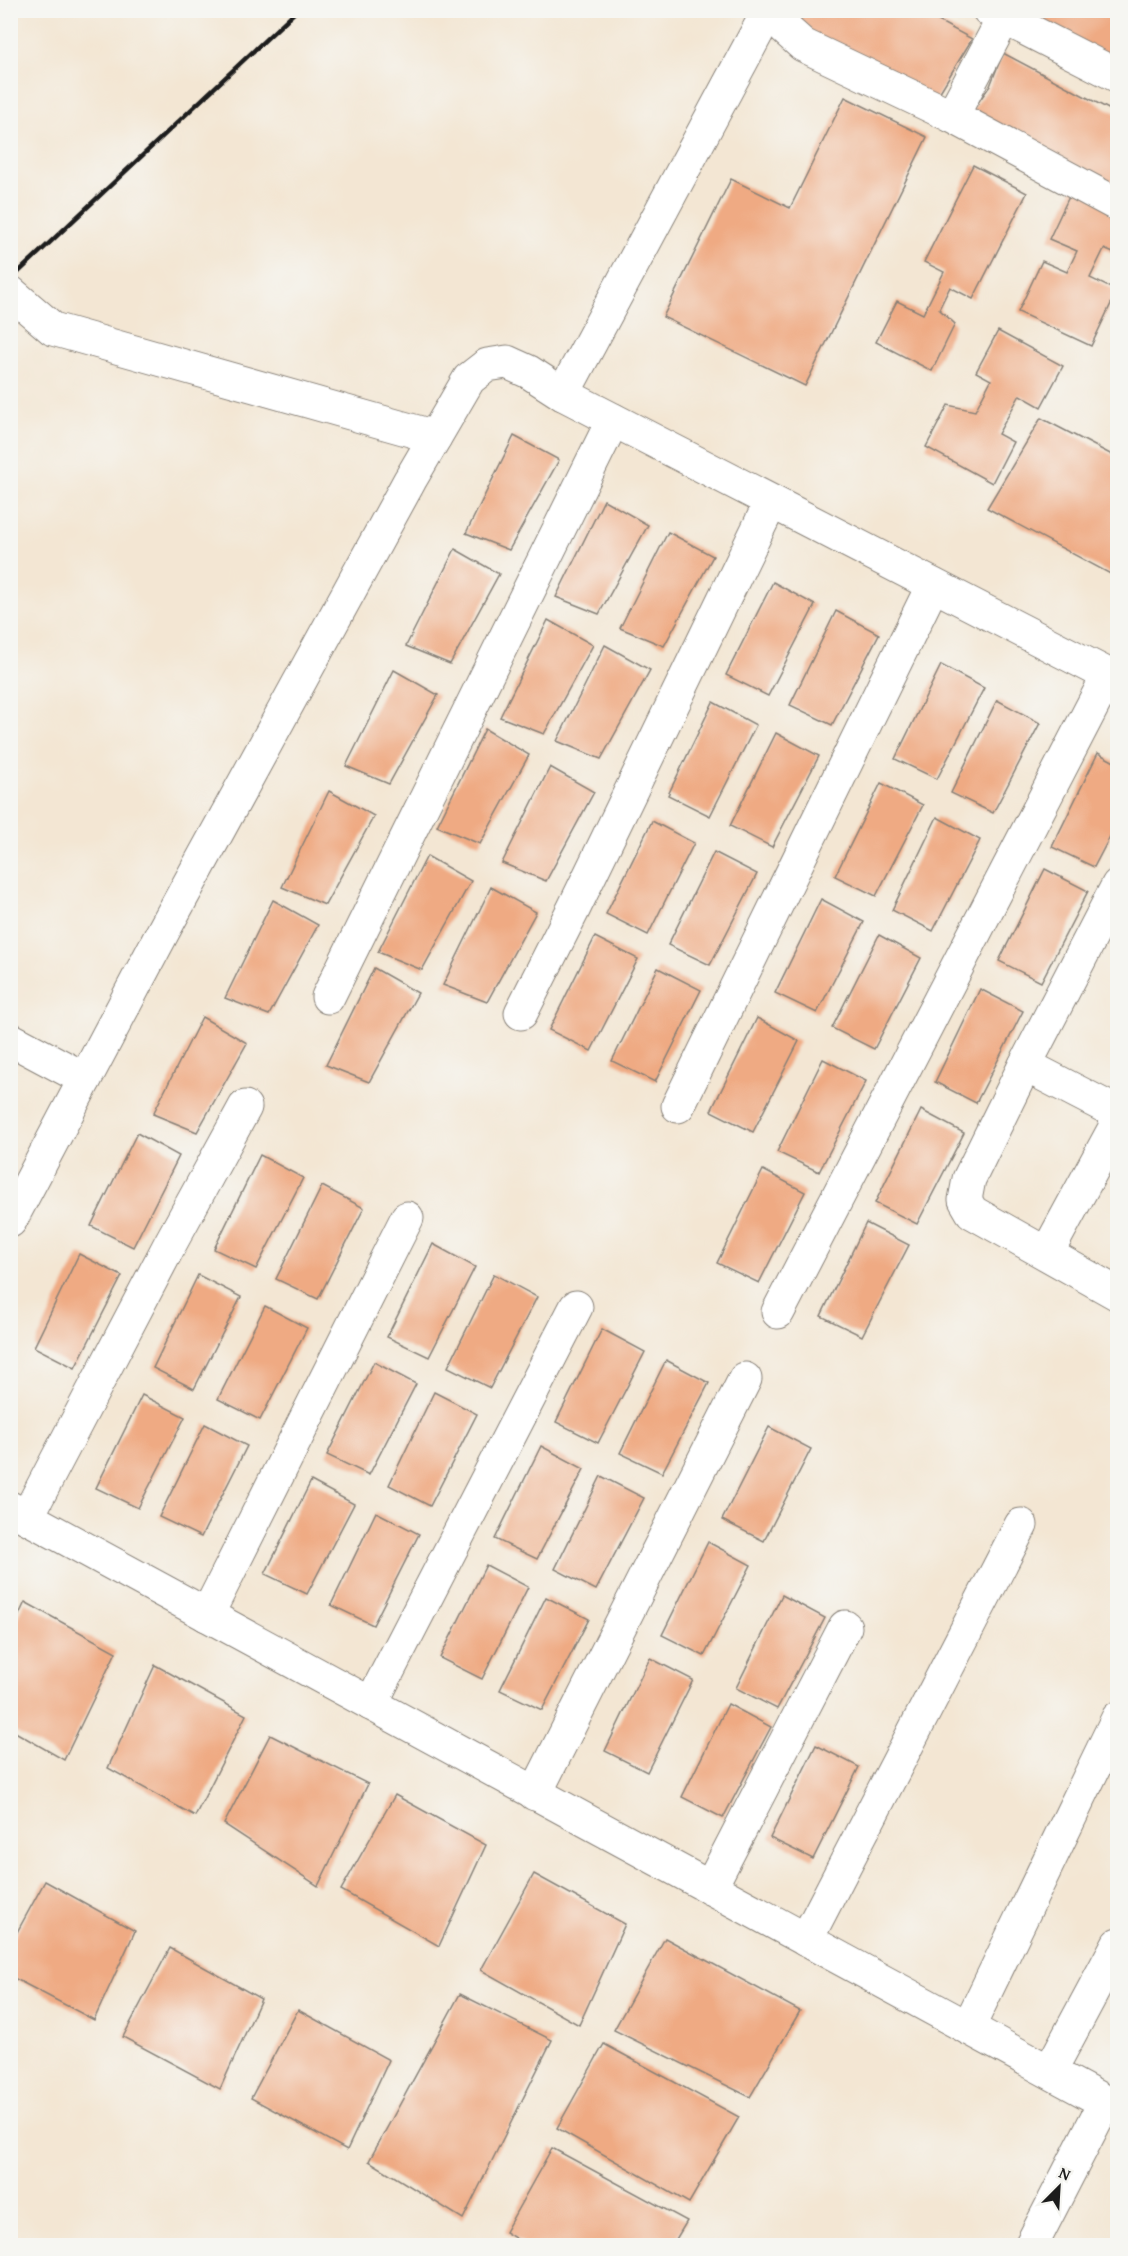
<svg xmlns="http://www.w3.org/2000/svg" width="1128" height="2256" font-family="'Gentium Book Plus',serif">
<rect width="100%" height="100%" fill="#f6f6f2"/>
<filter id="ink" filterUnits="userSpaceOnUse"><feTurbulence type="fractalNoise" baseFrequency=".0167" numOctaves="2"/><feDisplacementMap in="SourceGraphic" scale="12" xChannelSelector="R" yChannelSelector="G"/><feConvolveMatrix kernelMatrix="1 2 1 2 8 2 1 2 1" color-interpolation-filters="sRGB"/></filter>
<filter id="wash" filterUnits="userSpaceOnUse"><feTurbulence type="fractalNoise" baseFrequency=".008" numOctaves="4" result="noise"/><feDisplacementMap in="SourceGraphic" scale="24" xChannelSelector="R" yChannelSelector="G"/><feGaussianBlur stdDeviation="1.35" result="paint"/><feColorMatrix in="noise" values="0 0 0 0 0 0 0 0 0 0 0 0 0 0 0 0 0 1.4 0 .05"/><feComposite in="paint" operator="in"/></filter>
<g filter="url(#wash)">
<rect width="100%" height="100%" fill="#f3e6d3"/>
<g id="blocks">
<!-- building -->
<g fill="#efaa83">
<path d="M794,10H918L972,39L935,100L788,21Z"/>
<path d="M1024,10H1118V63Z"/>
<path d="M1003,53L1118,114V191L969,115L990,86Z"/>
<path d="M845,97L927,137L805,386L663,317L731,179L790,208Z"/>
<path d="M973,165L1027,193L973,299L950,287L939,309L955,324L932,371L876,342L897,301L923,314L944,272L924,262Z"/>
<path d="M1074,186L1118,206V255L1104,249L1090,278L1117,291L1091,346L1018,312L1042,261L1067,272L1077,251L1049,239Z"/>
<path d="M998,331L1063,366L1041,407L1020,395L998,434L1013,442L992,483L926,447L948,405L975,411L991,380L976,372Z"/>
<path d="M1041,418L1118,458V578L987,508Z"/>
<path d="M514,436L559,460L509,550L466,533Z"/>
<path d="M604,500L648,525L599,614L556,597Z"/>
<path d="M668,532L713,556L664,646L620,628Z"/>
<path d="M455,549L499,574L450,664L406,646Z"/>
<path d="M773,582L815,605L768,696L726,675Z"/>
<path d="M836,611L879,634L832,725L790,705Z"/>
<path d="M548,620L593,645L544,734L500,717Z"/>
<path d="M605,645L650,670L601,759L557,741Z"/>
<path d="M941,665L984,688L937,779L895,759Z"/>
<path d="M394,670L438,695L389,784L346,766Z"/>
<path d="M997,700L1040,723L993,813L951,793Z"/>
<path d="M713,702L756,725L710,816L668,795Z"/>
<path d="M485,729L529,755L480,844L437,826Z"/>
<path d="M776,733L819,756L772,847L730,826Z"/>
<path d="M1098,753L1118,764V821L1094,867L1052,847Z"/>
<path d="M550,767L594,792L546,881L502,863Z"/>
<path d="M881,783L923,805L876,896L835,876Z"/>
<path d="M329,791L374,816L325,905L282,887Z"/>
<path d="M937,817L980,840L933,931L892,910Z"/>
<path d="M652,821L694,843L648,935L606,914Z"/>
<path d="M714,852L757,874L710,965L668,945Z"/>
<path d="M427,856L471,881L422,970L378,952Z"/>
<path d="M1045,869L1088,891L1041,982L999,961Z"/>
<path d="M491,887L536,912L487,1002L443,985Z"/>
<path d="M821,899L864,922L817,1013L775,993Z"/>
<path d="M273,900L318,925L269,1015L225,998Z"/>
<path d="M879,935L921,958L874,1049L832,1028Z"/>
<path d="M595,937L638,959L591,1051L549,1030Z"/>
<path d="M374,968L418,993L369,1082L326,1065Z"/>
<path d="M658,968L701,990L655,1082L612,1061Z"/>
<path d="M980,989L1023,1011L976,1103L935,1082Z"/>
<path d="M202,1017L247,1043L197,1132L153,1114Z"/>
<path d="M757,1018L799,1041L753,1132L711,1111Z"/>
<path d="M823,1059L866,1081L819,1172L777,1152Z"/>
<path d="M921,1110L964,1133L917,1224L875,1203Z"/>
<path d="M137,1133L179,1156L133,1247L91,1226Z"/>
<path d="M260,1155L303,1178L256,1269L214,1249Z"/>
<path d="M763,1170L805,1192L759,1283L717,1263Z"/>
<path d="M322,1186L364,1208L318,1299L276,1279Z"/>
<path d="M866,1223L909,1245L862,1336L821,1316Z"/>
<path d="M433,1244L475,1267L429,1357L387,1337Z"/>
<path d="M79,1254L122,1276L75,1368L34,1347Z"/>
<path d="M494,1274L537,1297L490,1388L448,1367Z"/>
<path d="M198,1275L241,1297L194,1389L153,1368Z"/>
<path d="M265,1306L307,1328L260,1420L218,1399Z"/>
<path d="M602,1329L645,1352L598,1443L556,1422Z"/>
<path d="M666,1360L709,1383L662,1473L620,1453Z"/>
<path d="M374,1362L416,1384L369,1475L327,1455Z"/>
<path d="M434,1392L477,1414L430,1506L389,1485Z"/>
<path d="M142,1395L185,1417L138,1508L96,1488Z"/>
<path d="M205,1424L247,1446L201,1537L159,1517Z"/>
<path d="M769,1427L811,1449L764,1541L722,1520Z"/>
<path d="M541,1446L584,1469L537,1559L495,1539Z"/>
<path d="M601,1476L644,1498L596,1590L555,1569Z"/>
<path d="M311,1481L354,1504L307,1594L265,1574Z"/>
<path d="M376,1512L419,1534L373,1625L331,1605Z"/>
<path d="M708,1542L751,1565L704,1656L662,1635Z"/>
<path d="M486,1565L528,1587L482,1679L440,1658Z"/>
<path d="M782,1595L825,1618L777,1709L736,1688Z"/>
<path d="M546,1597L589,1619L542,1710L500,1690Z"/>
<path d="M25,1602L116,1652L64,1760L10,1729V1634Z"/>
<path d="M650,1658L693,1680L647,1772L605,1751Z"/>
<path d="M155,1665L246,1715L195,1816L108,1768Z"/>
<path d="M728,1704L771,1727L723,1818L682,1797Z"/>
<path d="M270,1735L368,1784L318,1886L224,1824Z"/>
<path d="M816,1745L859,1767L813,1859L770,1838Z"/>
<path d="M395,1795L486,1845L439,1946L341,1890Z"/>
<path d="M534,1874L625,1924L579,2025L481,1970Z"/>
<path d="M45,1881L135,1931L94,2020L10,1976V1945Z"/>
<path d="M665,1938L800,2011L750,2097L614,2030Z"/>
<path d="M170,1948L261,1999L220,2089L123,2037Z"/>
<path d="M460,1994L552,2040L463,2219L369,2161Z"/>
<path d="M298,2010L389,2060L347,2150L251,2098Z"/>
<path d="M604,2044L739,2117L689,2203L557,2128Z"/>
<path d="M552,2148L687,2221L672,2246H528L505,2232Z"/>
</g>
</g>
</g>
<g filter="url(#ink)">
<use href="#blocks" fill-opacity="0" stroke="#888178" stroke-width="1.5"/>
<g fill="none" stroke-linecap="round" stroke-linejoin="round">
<!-- minor casing -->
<g stroke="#888178" stroke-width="35">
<g id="minor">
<path d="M786,10L783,17L784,28L803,45L952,116L1118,205"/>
<path d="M989,10L1118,76"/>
<path d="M952,116L1008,10"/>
<path d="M10,292L53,329L435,437"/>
<path d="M563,394L769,10"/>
<path d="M1118,885L1025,1065L1118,1113"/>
<path d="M328,997L613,420"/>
<path d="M521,1013L574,908L771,502"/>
<path d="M10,1039L85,1079"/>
<path d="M1025,1065L969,1179L965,1200L972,1212L1118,1294"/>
<path d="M678,1106L933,585"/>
<path d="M10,1221L166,926L410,480L469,379L487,365L507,362L529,372L563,394L1118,680"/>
<path d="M1047,1253L1118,1122"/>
<path d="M778,1312L1108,676"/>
<path d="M10,1508L1118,2109"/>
<path d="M27,1517L170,1244L245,1107"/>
<path d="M207,1615L407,1218"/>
<path d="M371,1704L576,1307"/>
<path d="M535,1794L745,1379"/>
<path d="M710,1888L845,1627"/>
<path d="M806,1940L1021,1525"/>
<path d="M968,2028L1118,1718"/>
<path d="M1050,2071L1118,1944"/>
<path d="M1031,2246L1105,2102"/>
</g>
</g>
<!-- minor -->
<use href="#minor" stroke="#fff" stroke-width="33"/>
<!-- rail -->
<path stroke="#1c1c1c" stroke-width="4.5" d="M10,280L297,10"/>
</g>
</g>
<!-- margin -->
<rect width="1128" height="2256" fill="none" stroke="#f6f6f2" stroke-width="36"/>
<!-- north arrow -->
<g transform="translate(1059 2187) rotate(24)" stroke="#f6f6f2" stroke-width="4.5" paint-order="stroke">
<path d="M0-4.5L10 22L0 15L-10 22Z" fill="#1c1c1c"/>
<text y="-9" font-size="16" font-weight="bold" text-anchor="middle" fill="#1c1c1c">N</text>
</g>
</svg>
